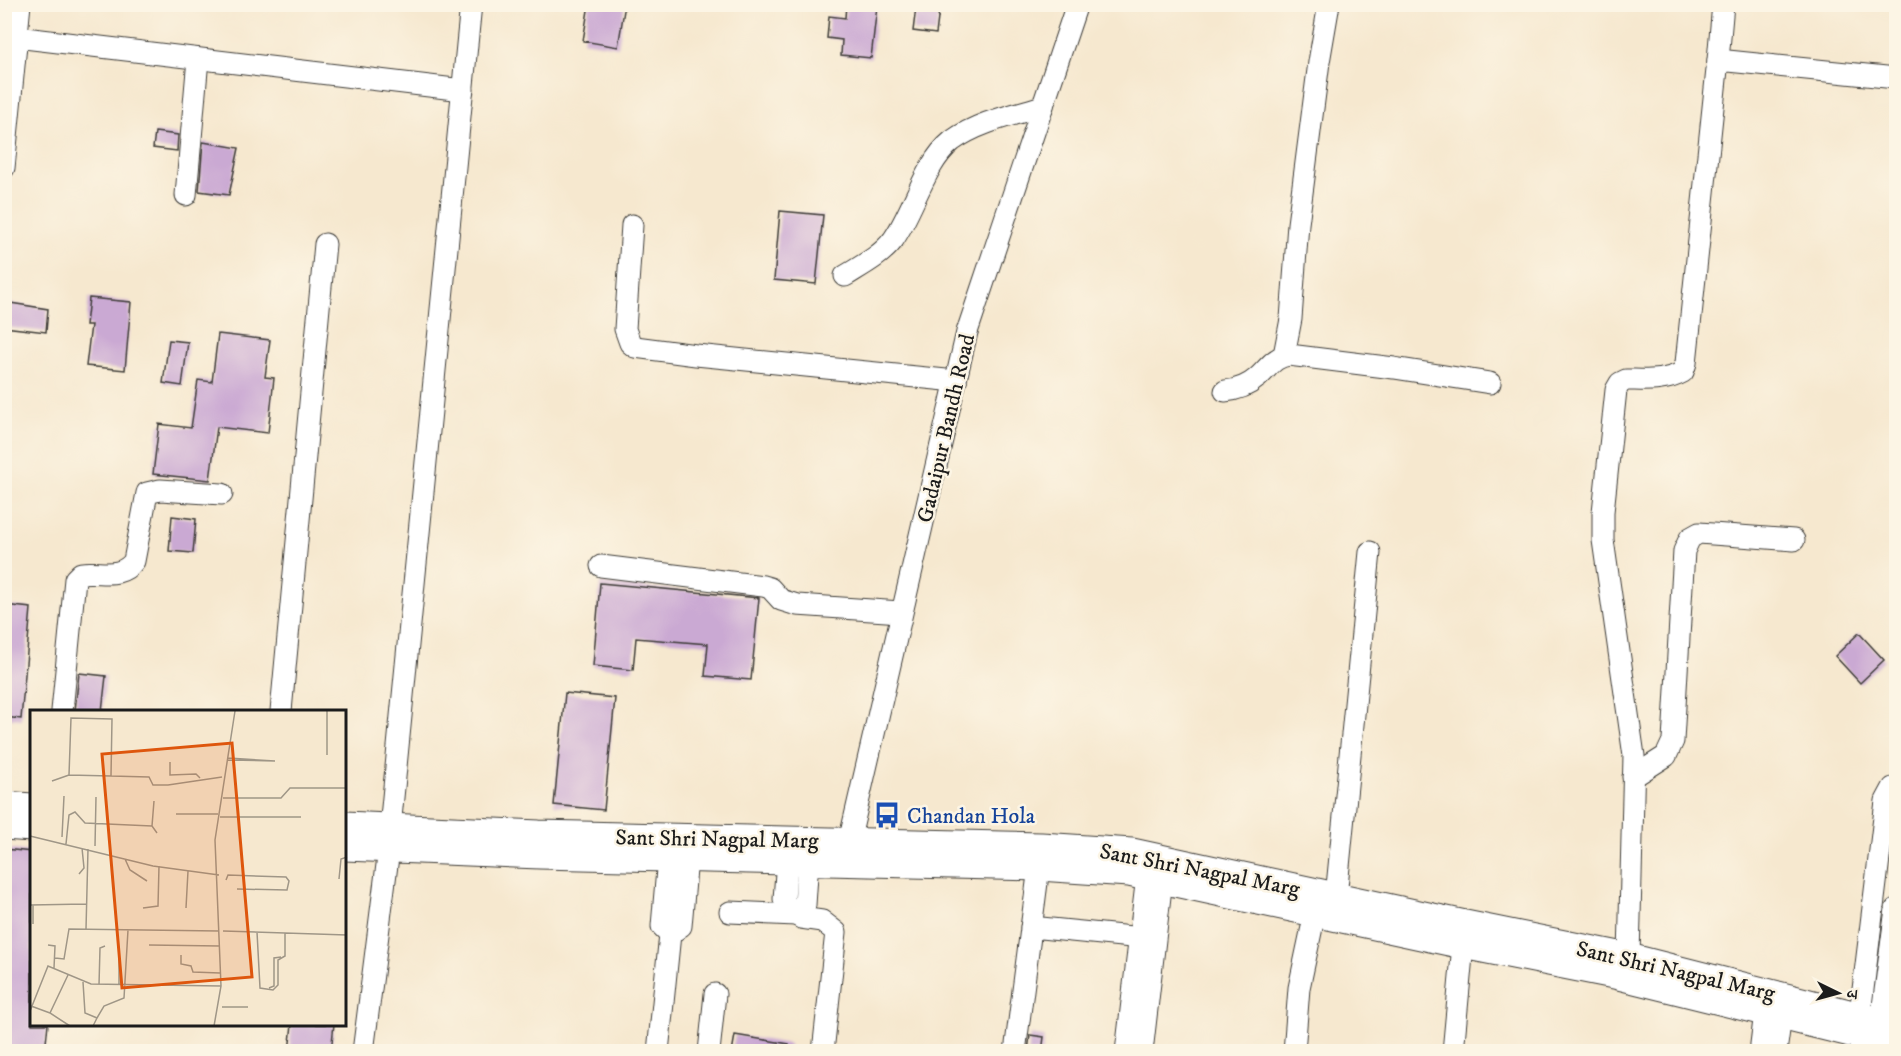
<svg xmlns="http://www.w3.org/2000/svg" width="1901" height="1056" font-family="'IM FELL DW Pica','Noto Serif Devanagari',serif">
<rect width="100%" height="100%" fill="#fcf5e5"/>
<filter id="ink" filterUnits="userSpaceOnUse"><feTurbulence type="fractalNoise" baseFrequency=".0167" numOctaves="2"/><feDisplacementMap in="SourceGraphic" scale="12" xChannelSelector="R" yChannelSelector="G"/><feConvolveMatrix kernelMatrix="1 2 1 2 8 2 1 2 1" color-interpolation-filters="sRGB"/></filter>
<filter id="wash" filterUnits="userSpaceOnUse"><feTurbulence type="fractalNoise" baseFrequency=".008" numOctaves="4" result="noise"/><feDisplacementMap in="SourceGraphic" scale="24" xChannelSelector="R" yChannelSelector="G"/><feGaussianBlur stdDeviation="1.35" result="paint"/><feColorMatrix in="noise" values="0 0 0 0 0 0 0 0 0 0 0 0 0 0 0 0 0 1.4 0 .05"/><feComposite in="paint" operator="in"/></filter>
<g filter="url(#wash)">
<rect width="100%" height="100%" fill="#f6e8cf"/>
<g id="blocks">
<!-- building -->
<g fill="#caa9d3">
<path d="M589,4H625L618,47L583,41Z"/>
<path d="M846,4L877,6L871,58L841,55L842,40L827,38L829,16L845,18Z"/>
<path d="M916,7L939,10L936,34L913,31Z"/>
<path d="M155,132L178,135L177,151L153,148Z"/>
<path d="M203,142L239,148L229,195L199,191Z"/>
<path d="M780,211L823,215L816,284L774,280Z"/>
<path d="M89,298L131,302L125,370L86,366L91,325H86Z"/>
<path d="M4,302L48,309L46,332L4,327Z"/>
<path d="M218,334L270,340L265,377L274,378L268,433L217,427L210,480L153,474L159,424L191,428L198,380L212,382Z"/>
<path d="M169,340L188,342L182,386L163,383Z"/>
<path d="M172,516L196,519L193,553L169,551Z"/>
<path d="M600,583L759,598L751,680L705,676L708,644L636,638L633,670L593,666Z"/>
<path d="M4,605L31,608L21,719L4,717Z"/>
<path d="M1859,633L1884,660L1860,683L1835,656Z"/>
<path d="M79,673L106,676L102,711H75Z"/>
<path d="M565,693L615,698L604,810L554,805Z"/>
<path d="M4,849L32,852V1024H48L45,1052H4Z"/>
<path d="M292,1024H334L331,1052H289Z"/>
<path d="M735,1035L789,1044V1052H732Z"/>
<path d="M1030,1035L1044,1037L1042,1052H1028Z"/>
</g>
</g>
</g>
<g filter="url(#ink)">
<use href="#blocks" fill-opacity="0" stroke="#3d3b37" stroke-width="1.5"/>
<g fill="none" stroke-linecap="round" stroke-linejoin="round">
<!-- minor casing -->
<g stroke="#3d3b37" stroke-width="23">
<g id="minor">
<path d="M4,33L16,37L463,90"/>
<path d="M1718,60L1723,4"/>
<path d="M4,168L20,4"/>
<path d="M186,195L198,59"/>
<path d="M632,225L625,329L630,343L635,347L696,355L956,381"/>
<path d="M845,276C861,266 881,256 893,240C914,210 924,164 952,141C978,122 1013,115 1043,106"/>
<path d="M1284,355L1291,319L1298,224L1319,62L1329,4"/>
<path d="M1225,391C1237,390 1248,386 1257,378C1268,369 1273,357 1289,355L1394,368L1490,383"/>
<path d="M601,566L763,586L770,588L781,600L797,605L901,612"/>
<path d="M62,711L75,579L81,573C100,570 120,580 134,561L147,493L160,490L222,494"/>
<path d="M281,711L325,244"/>
<path d="M1633,777L1666,756L1673,741L1684,551L1690,538L1699,533L1794,540"/>
<path d="M390,828L471,4"/>
<path d="M846,855L967,332L1077,4"/>
<path d="M668,858L662,926L670,934L681,926L687,858"/>
<path d="M787,860L784,899L787,908L797,909L805,905L808,860"/>
<path d="M1336,897L1370,552"/>
<path d="M797,909L796,915L801,918L822,921L836,932L823,1052"/>
<path d="M730,912L796,915"/>
<path d="M1031,927L1152,939"/>
<path d="M1629,957L1634,756L1603,540V512L1616,390L1620,383L1626,380C1646,380 1665,382 1683,372L1686,363L1718,60L1896,78"/>
<path d="M1860,1014L1886,801L1893,788H1896"/>
<path d="M1881,1021L1896,909"/>
<path d="M363,1052L389,849"/>
<path d="M658,1052L670,934"/>
<path d="M709,1052L715,994"/>
<path d="M1015,1052L1039,867"/>
<path d="M1126,1052L1147,876"/>
<path d="M1142,1052L1162,879"/>
<path d="M1294,1052L1299,988L1315,913"/>
<path d="M1453,1052L1463,945"/>
<path d="M1760,1052L1765,1012"/>
<path d="M1776,1052L1781,1016"/>
</g>
</g>
<!-- major casing -->
<g stroke="#3d3b37" stroke-width="29">
<g id="major">
<path d="M4,805L32,807"/>
<path d="M345,825L539,834L1041,846L1132,852L1465,924L1629,957L1896,1025"/>
<path d="M4,826L32,828"/>
<path d="M345,847L540,855L1039,867L1129,873L1463,945L1614,975L1858,1035L1896,1046"/>
</g>
</g>
<!-- minor -->
<use href="#minor" stroke="#fff" stroke-width="21"/>
<!-- major -->
<use href="#major" stroke="#fff" stroke-width="27"/>
</g>
</g>
<!-- icons -->
<defs>
<g id="bus-bare" transform="scale(2.07)"><path d="M-5-6H5V4H4V6H2V4H-2V6H-4V4H-5ZM-3.5-4V0h7V-4ZM-3.5 1.2v1.5H-2V1.2ZM2 1.2v1.5H3.5V1.2Z" fill="#1a4fb4" stroke="#fcf5e5" stroke-width="2.5" paint-order="stroke"/></g>
</defs>
<g fill-rule="evenodd">
<use href="#bus-bare" x="887" y="815"/>
</g>
<g text-anchor="middle" stroke-width="5" stroke-linejoin="round" paint-order="stroke">
<!-- street labels -->
<g font-size="22" fill="#1c1c1c" stroke="#fcf5e5">
<text transform="translate(945 428) rotate(-77)" y="8">Gadaipur Bandh Road</text>
<text transform="translate(717 838) rotate(1)" y="8">Sant Shri Nagpal Marg</text>
<text transform="translate(1200 869) rotate(11)" y="8">Sant Shri Nagpal Marg</text>
<text transform="translate(1676 970) rotate(13)" y="8">Sant Shri Nagpal Marg</text>
</g>
<!-- transit labels -->
<g font-size="22" fill="#164399" stroke="#fcf5e5" text-anchor="start">
<text x="907" y="823">Chandan Hola</text>
</g>
</g>
<!-- overview -->
<g transform="translate(30 710)">
<rect width="316" height="316" fill="#f6e8cf"/>
<path fill="none" stroke="#9f9687" stroke-width="1.5" d="M297,45V1M198,50L245,51L198,48M140,52V65L166,64L170,68M81,66L39,65L41,8L82,9L81,66L119,67L123,75H138L192,67M22,71L39,65M193,88H251L260,78H317M124,91L122,116L127,123M146,104H188M190,107H271M0,126L123,156L189,165M32,127L34,86M36,134L39,105L45,102L55,113L122,116M65,136L66,87M95,149L100,160L117,171M49,164L54,158L52,138M309,169L311,149L317,147M196,170L198,165L256,167L259,171L257,180L207,179M0,195L56,194M113,198L128,196L129,156M156,198L158,161M3,214V195M56,219L58,139M193,221L317,225M227,222L230,278L243,280L248,275V250L255,246V223M18,235L25,236L24,258M119,235L190,236M151,245V254L161,256L163,262L190,263M25,248L34,249L39,219L189,221M38,265L20,303L40,316M53,272L55,303L67,308L63,316M69,275L70,238L75,236M89,275V245M239,278L244,276V248L251,247M1,296L20,303M192,297H218M0,301L18,256L61,274L191,276M67,308L74,296L94,288L98,220M184,316L191,276L185,130L205,1"/>
<path fill="#de560d" fill-opacity="0.15" stroke="#de560d" stroke-width="3" d="M202,33L222,267L92,278L72,44Z"/>
<rect width="316" height="316" fill="none" stroke="#1c1c1c" stroke-width="3"/>
</g>
<!-- margin -->
<rect width="1901" height="1056" fill="none" stroke="#fcf5e5" stroke-width="24"/>
<!-- north arrow -->
<g transform="translate(1838 993) rotate(95)" stroke="#fcf5e5" stroke-width="4.5" paint-order="stroke">
<path d="M0-4.5L10 22L0 15L-10 22Z" fill="#1c1c1c"/>
<text y="-9" font-size="16" font-weight="bold" text-anchor="middle" fill="#1c1c1c">उ</text>
</g>
</svg>
